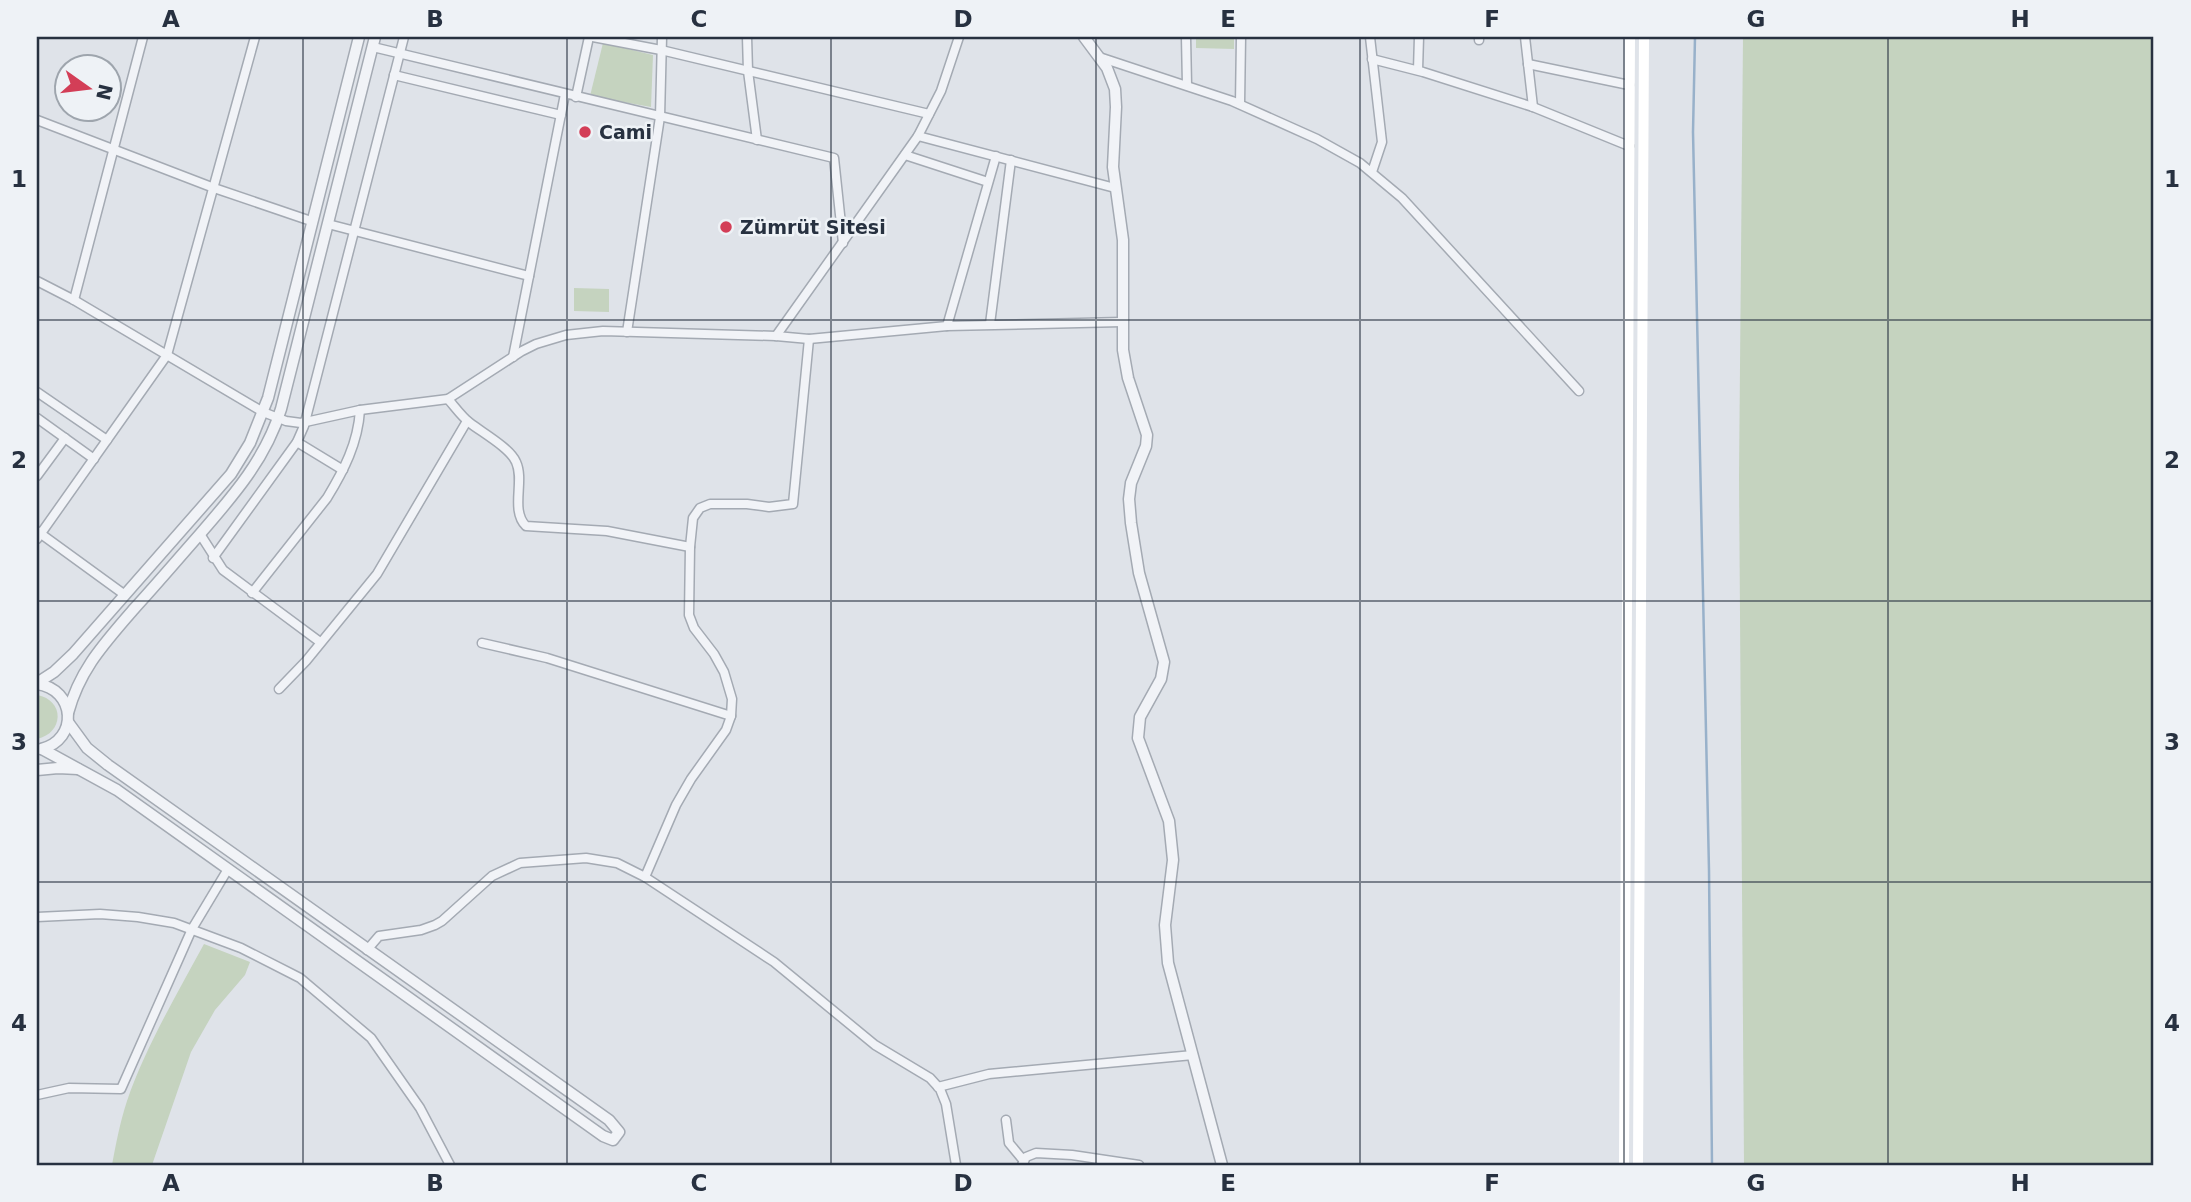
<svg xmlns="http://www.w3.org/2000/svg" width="2191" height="1202" font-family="'DejaVu Sans',sans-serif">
<rect width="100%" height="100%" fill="#dfe3e9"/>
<!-- green -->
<g fill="#c5d3bf">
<path d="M1196,37H1234V49L1196,48Z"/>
<path d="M1743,37H2154V1165H1744L1739,477Z"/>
<path d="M603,43L653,55L651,107L590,96Z"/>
<path d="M574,288L609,289V312L574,311Z"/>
<path d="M37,695C65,700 64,733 37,739Z"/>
<path d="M204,944L250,962L245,975L215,1010L191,1052L152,1165H112C116,1144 120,1122 127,1101C145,1048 177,994 204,944Z"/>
</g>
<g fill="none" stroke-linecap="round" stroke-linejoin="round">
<!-- stream -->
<path stroke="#98b1ca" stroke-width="2.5" d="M1695,37L1693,132L1709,870L1712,1165"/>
<!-- minor casing -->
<g stroke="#a4aab3" stroke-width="11">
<g id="minor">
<path d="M593,37L661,50L929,114"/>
<path d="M747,37L748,71L757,140"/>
<path d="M1186,37L1187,85"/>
<path d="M1370,37L1382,142L1372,172"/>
<path d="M1525,37L1533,107"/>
<path d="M1479,40V37"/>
<path d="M373,47L834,158L843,243"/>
<path d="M1099,57L1232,101L1317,139L1360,163L1402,198L1579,391"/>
<path d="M1372,59L1423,72L1533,107L1629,146"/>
<path d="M1528,64L1629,85"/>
<path d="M1418,70L1419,37"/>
<path d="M394,75L561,115"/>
<path d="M576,97L589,37"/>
<path d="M1240,104L1241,37"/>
<path d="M37,120L214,188L311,221"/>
<path d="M918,136L1115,188"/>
<path d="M905,155L988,182"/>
<path d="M328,224L529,276"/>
<path d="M37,281L74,300L263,412L286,421L301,423L360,410L448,399L522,351L536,344L566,335L603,331L776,336L809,339L947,326L1122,322"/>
<path d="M74,300L143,37"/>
<path d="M990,324L1011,160"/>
<path d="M947,326L996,156"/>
<path d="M627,332L660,117L662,37"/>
<path d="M776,336L918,136L941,91L959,37"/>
<path d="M513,357L565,94"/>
<path d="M37,392L107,440"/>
<path d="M448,399C455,407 462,417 470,423C483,433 510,448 516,462C525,481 510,510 526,526L607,531L690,547"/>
<path d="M37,418L94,459"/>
<path d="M297,442L343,470"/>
<path d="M37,476L65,438"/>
<path d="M37,531L125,595"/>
<path d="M200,534L223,570L320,642"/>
<path d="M37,539L167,355L255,37"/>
<path d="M213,558L297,442L304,426L404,37"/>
<path d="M252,593L327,498C344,470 358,443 360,410"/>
<path d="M482,643L547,658L731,716"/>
<path d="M279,689L306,661L377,574L467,421"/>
<path d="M645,877L676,805L691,779L726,730L731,716L732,699L724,672L714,654L694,628L689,615L690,547L693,518L700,508L710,504H747L769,507L793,504L809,339"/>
<path d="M37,917L100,914L138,917L174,923L241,948L300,978L371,1038L420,1108L450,1165"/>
<path d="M367,950L379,936L421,930L435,925L442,921L492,876L520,863L586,858L617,863L645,877L774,962L875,1045L930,1078L940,1089L946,1104L956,1165"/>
<path d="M938,1087L989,1074L1193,1055"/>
<path d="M37,1095L69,1088L121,1089L192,929L228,869"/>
<path d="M1006,1120L1009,1143L1024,1161"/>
<path d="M1022,1165L1026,1157L1036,1153L1072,1155L1139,1165"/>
</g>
</g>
<!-- tertiary casing -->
<g stroke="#a4aab3" stroke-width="13">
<g id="tertiary">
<path d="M1084,37L1107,68L1115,89L1116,107L1113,167L1123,240V350L1128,378L1147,435L1146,446L1131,483L1129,499L1131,523L1139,573L1164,662L1161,679L1140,717L1138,738L1169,821L1173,860L1165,925L1168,963L1222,1165"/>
<path d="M37,683L54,672L73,654L231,474L250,443L268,398L359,37"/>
<path d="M37,684C76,689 79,740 41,749"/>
<path d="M68,713C80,669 104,644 133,610C156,585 178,559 200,534C234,495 266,458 281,409L375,37"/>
<path d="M42,749L117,790L603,1136L613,1140L619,1132L609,1120L108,765L87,748L68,722"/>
<path d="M37,770L58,768L78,769"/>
</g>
</g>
<!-- minor -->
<use href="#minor" stroke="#f1f3f7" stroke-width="8"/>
<!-- tertiary -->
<use href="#tertiary" stroke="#f1f3f7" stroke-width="10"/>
<!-- secondary -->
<g stroke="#fff" stroke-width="10">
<path d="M1624,1165L1630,37"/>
<path d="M1638,1165L1644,37"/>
</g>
</g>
<!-- grid -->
<path fill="none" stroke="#273140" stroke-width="2" stroke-opacity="0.55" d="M303,37V1165M567,37V1165M831,37V1165M1096,37V1165M1360,37V1165M1624,37V1165M1888,37V1165M37,320H2154M37,601H2154M37,882H2154"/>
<!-- markers -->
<g fill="#d33e57" stroke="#eef2f6" stroke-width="2.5">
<circle cx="585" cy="132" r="7"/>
<circle cx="726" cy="227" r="7"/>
</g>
<g text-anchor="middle" stroke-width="5" stroke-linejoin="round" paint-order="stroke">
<!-- poi labels -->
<g font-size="19" font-weight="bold" fill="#273140" stroke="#eef2f6" text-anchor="start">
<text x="599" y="139">Cami</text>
<text x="740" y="234">Zümrüt Sitesi</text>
</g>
</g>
<!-- border -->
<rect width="2191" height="1202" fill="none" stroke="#eef2f6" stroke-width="77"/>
<!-- north arrow -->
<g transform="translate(88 88) rotate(104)"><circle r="33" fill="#eef2f6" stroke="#9ea5ad" stroke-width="2"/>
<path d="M0-5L12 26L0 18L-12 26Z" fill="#d33e57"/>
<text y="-10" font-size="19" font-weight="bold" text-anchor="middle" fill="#273140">N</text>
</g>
<rect x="38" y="38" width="2114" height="1126" fill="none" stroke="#273140" stroke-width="2.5"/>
<g font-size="23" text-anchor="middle" font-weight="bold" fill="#273140">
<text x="171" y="27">A</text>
<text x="435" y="27">B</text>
<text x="699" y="27">C</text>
<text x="963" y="27">D</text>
<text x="1228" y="27">E</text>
<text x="1492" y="27">F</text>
<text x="1756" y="27">G</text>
<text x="2020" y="27">H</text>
<text x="19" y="187">1</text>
<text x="2172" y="187">1</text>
<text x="19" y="468">2</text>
<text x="2172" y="468">2</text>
<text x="19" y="750">3</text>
<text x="2172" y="750">3</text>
<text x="19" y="1031">4</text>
<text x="2172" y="1031">4</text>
<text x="171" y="1191">A</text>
<text x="435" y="1191">B</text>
<text x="699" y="1191">C</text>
<text x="963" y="1191">D</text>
<text x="1228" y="1191">E</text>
<text x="1492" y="1191">F</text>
<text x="1756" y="1191">G</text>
<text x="2020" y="1191">H</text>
</g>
</svg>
